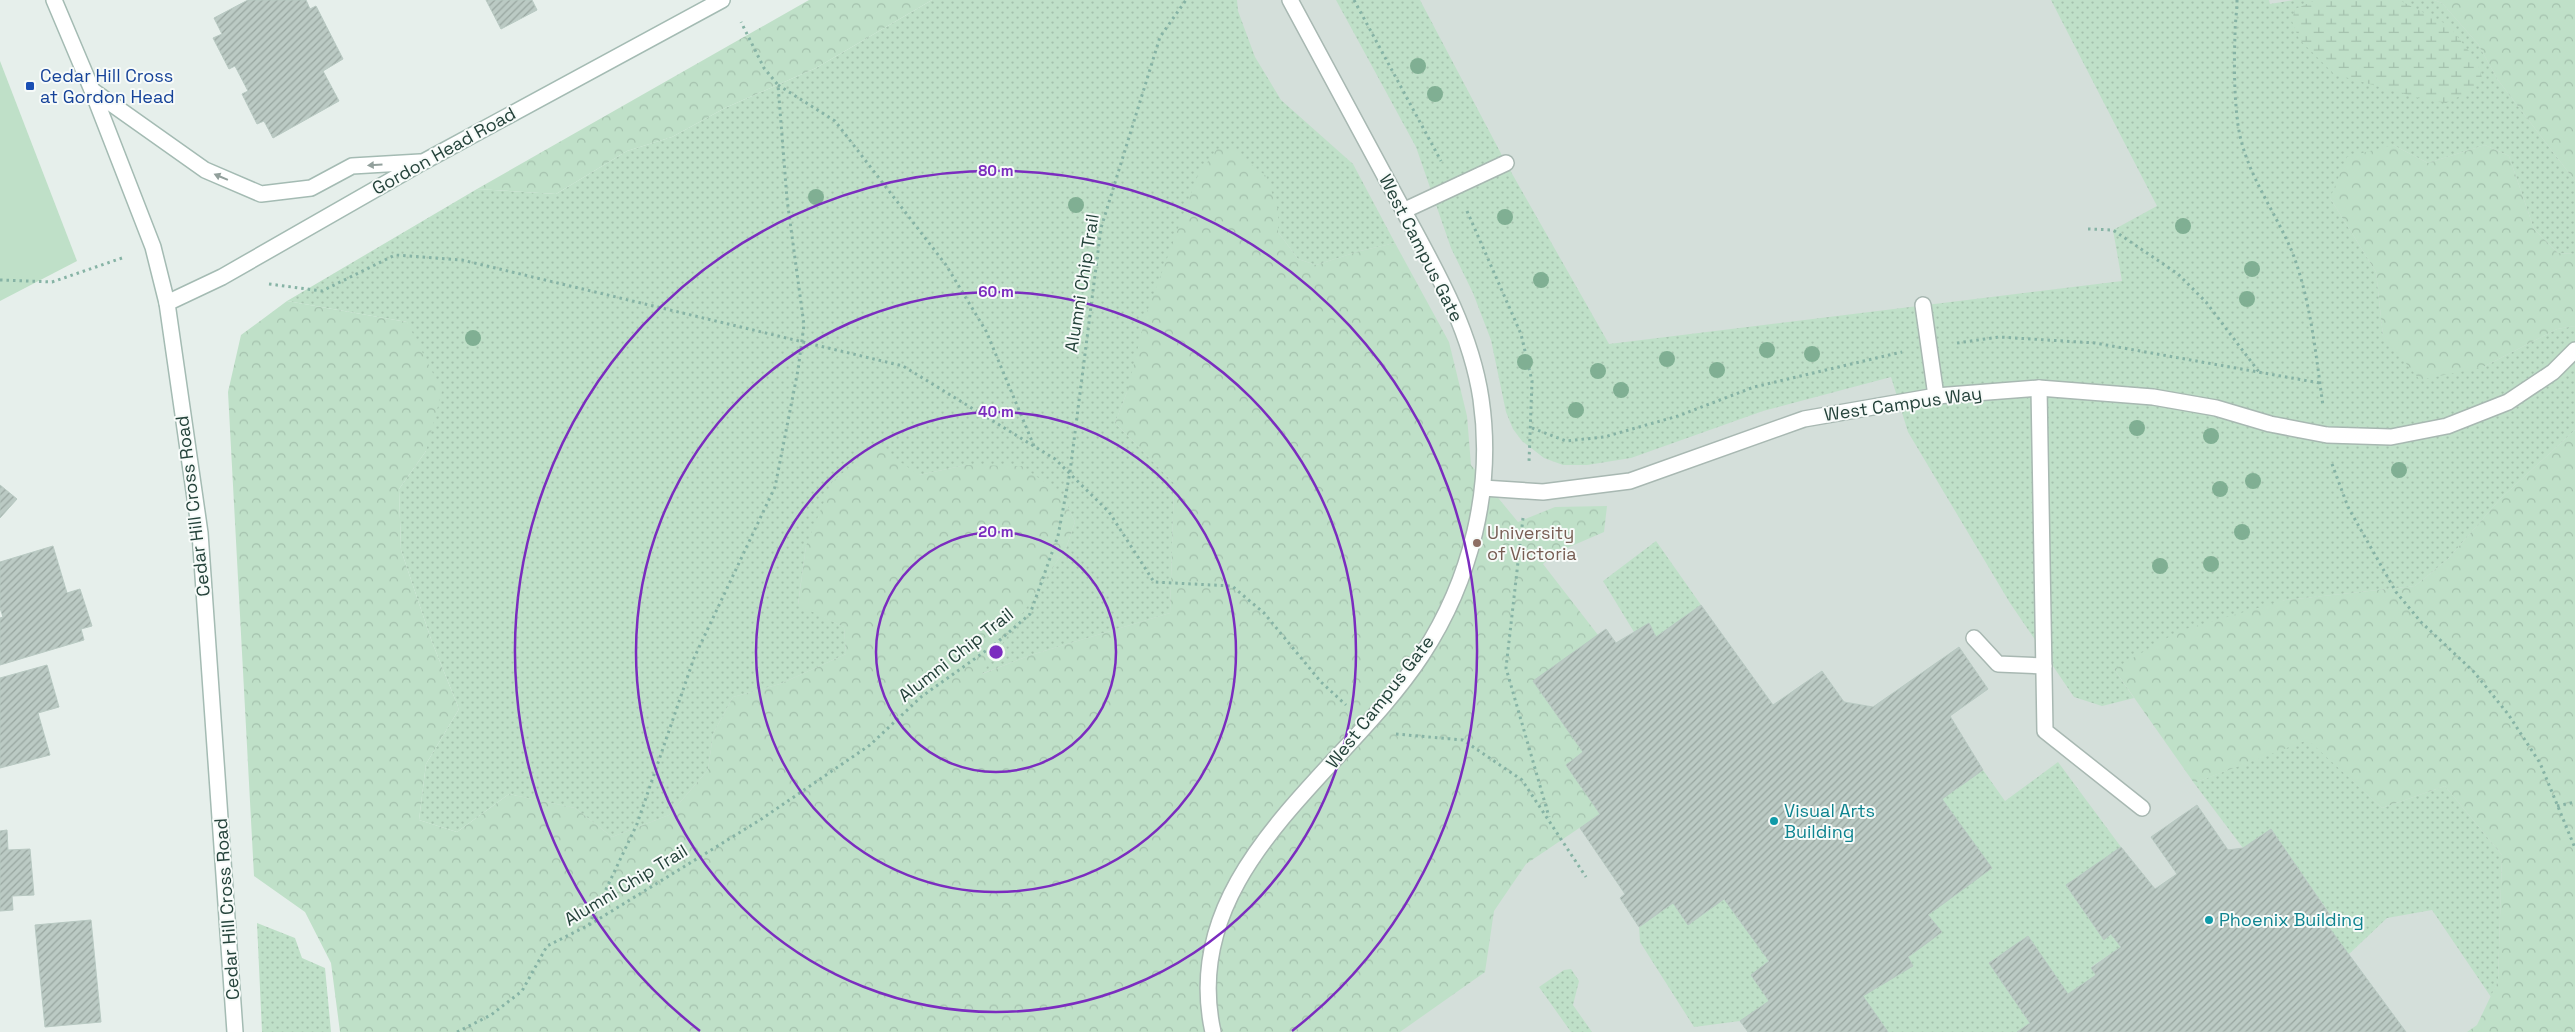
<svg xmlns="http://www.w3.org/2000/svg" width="2575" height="1032" font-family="'Space Grotesk',sans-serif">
<defs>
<pattern id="grass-dots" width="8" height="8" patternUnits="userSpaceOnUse" patternTransform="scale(1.25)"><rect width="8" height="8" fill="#bfe0c8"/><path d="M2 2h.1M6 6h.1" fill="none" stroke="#a4c1ad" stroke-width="1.8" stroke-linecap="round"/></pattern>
<pattern id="forest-crowns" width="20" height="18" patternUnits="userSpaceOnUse" patternTransform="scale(1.25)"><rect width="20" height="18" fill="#bfe0c8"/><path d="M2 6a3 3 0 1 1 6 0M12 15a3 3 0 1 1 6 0" fill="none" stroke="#a4c1ad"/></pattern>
<pattern id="wetland-marsh" width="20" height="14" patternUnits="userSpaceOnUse" patternTransform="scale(1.25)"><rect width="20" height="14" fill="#bfe0c8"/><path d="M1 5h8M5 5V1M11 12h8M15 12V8" fill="none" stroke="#a4c1ad"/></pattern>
<pattern id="building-hatch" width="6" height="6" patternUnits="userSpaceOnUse" patternTransform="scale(1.25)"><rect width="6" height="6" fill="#bbcac4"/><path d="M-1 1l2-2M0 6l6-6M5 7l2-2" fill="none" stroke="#98a6a0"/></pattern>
</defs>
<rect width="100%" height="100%" fill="#e6efeb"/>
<!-- built -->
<path fill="#d4dfda" d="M1022,0H2575V1032H366Z"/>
<!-- grass -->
<g fill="url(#grass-dots)">
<path d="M932,0H1237L1238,11L1255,57L1281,100L1353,164L1395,243L1360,251L1316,265L1298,259L1278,232V210L1127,392L1115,423L1174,483L1170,613L1031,655L981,674L1066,548L1075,522L1062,495L966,465L919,475L806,546L798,604L844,627L846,654L780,684L733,697L713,734L708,770L669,815L612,837L575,808L509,794L457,832L419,820L426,764L459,709L432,642L401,550L399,489L426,451L407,322L287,301L477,189L556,194L627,151L672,137L725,108L816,68Z"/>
<path d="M1336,0H1420L1506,163L1609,344L2122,281L2113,230L2157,206L2051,0H2269L2270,4L2294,0H2434L2442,3L2478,44L2498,80L2575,181V254L2558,253L2534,229L2509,156L2485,145L2428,163L2393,145L2330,198L2376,272L2383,336L2483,367L2557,329L2575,326V430L2501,498L2448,559L2415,586L2285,600L2114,669L2134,698L2102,706L2074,697L2010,603L1908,432L1891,377L1763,411L1631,458L1587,465H1563L1544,458L1522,441L1513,429L1506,412L1491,340L1473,293L1451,248L1416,147Z"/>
<path d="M1656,541L1701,605L1656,637L1649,624L1634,632L1603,581Z"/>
<path d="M2308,739L2382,808L2445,786L2502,855L2498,981L2491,997L2432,910L2387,918L2348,955L2325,922L2332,917L2271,829L2243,848L2194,783Z"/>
<path d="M2058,762L2121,847L2066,885L2103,939L2111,934L2121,947L2091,967L2096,975L2068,994L2028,936L1989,963L2030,1023L2017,1032H1888L1863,996L1912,966L1908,957L1941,932L1928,915L1942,799L1983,770L2005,801Z"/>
<path d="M1724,899L1769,961L1751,975L1769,1001L1740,1021L1694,1027L1640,942L1639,927L1673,903L1688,925Z"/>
<path d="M257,923L295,938L302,958L325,968L331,1032H262Z"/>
<path d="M1571,969L1579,981L1573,1005L1592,1032H1571L1539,987L1564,970Z"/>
</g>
<!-- forest -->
<g fill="url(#forest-crowns)">
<path d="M809,0H932L816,68L725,108L672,137L627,151L556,194L477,189Z"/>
<path d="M2434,0H2575V181L2498,80L2478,44L2442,3Z"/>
<path d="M2393,145L2428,163L2485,145L2509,156L2534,229L2558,253L2575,254V326L2557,329L2483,367L2420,380L2383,336L2376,272L2330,198L2347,157Z"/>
<path d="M1217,149L1234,151L1266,176L1278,210V232L1298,259L1316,265L1360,251L1395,243L1449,342L1467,416L1471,465L1518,522L1555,507L1607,506L1604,532L1553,554L1543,564L1598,635L1533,681L1583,752L1566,765L1600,814L1526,864L1494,911L1485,972L1400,1032H340L331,963L305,912L254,876L228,392L241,335L287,301L407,322L442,391L426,451L399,489L401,550L432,642L459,709L426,764L419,820L457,832L509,794L575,808L612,837L669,815L708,770L713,734L733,697L780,684L846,654L844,627L798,605L806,546L832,482L876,445L919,475L966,465L1022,466L1062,495L1075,522L1066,548L982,674L1031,655L1170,613L1174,483L1115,423L1127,392L1146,315L1198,175Z"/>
<path d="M2575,430V1032H2467L2477,1025L2498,981L2502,855L2445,786L2382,808L2308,740L2194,783L2114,669L2179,631L2285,600L2415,586L2448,559L2501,498Z"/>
</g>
<!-- wetland -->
<path fill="url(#wetland-marsh)" d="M2316,0H2399L2448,25L2477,61L2482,78L2472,90L2446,103L2426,100L2334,74L2299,39L2292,21L2295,9Z"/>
<!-- park -->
<path fill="#bfe0c8" d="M0,61L77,261L0,301Z"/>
<!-- building -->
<g fill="url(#building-hatch)" stroke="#b8c9c2">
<path d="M248,0H306L310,9L316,6L343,59L323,71L339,101L273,138L264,121L257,124L242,94L248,91L235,66L229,69L213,38L222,34L214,18Z"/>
<path d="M486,0H532L537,10L501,29Z"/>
<path d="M0,485L17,499L0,518Z"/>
<path d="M53,546L67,593L80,589L92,626L81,629L84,640L0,665V618L3,617L0,608V562Z"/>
<path d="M1701,605L1773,705L1822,671L1844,702L1873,707L1959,647L1988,689L1950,716L1983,770L1942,799L1992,868L1928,915L1942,932L1908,957L1913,966L1863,996L1888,1032H1748L1740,1021L1769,1001L1751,975L1769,961L1724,899L1688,925L1673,903L1639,927L1620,898L1625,894L1580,828L1600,814L1566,765L1583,752L1533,681L1606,629L1616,643L1649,623L1656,637Z"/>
<path d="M47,665L59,707L38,713L50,755L0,768V678Z"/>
<path d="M2197,805L2228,850L2243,848L2271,829L2332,918L2325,922L2406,1032H2017L2030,1023L1989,963L2028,936L2068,994L2096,975L2091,968L2121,947L2111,934L2104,940L2066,885L2121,847L2155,889L2177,874L2151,837Z"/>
<path d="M7,830L8,850L30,849L34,895L12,896L13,910L0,911V831Z"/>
<path d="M91,920L101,1022L45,1027L35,925Z"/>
</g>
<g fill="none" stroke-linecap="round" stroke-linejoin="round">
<!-- lane casing -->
<g stroke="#a8b8b2" stroke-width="18">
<g id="lane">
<path d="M1403,211L1506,163"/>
<path d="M1923,305L1936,396"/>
<path d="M2039,388L2045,731L2142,808"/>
<path d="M1974,638L1998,664L2044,666"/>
</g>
</g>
<!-- street casing -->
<g stroke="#a8b8b2" stroke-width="18">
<g id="street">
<path d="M1483,488L1543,492L1630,481L1804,419L1936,396L2039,388L2153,397L2216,408L2270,424L2327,435L2391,437L2447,426L2508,402L2553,372L2575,350"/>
<path d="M1213,1032C1177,870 1345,773 1422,655C1471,580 1494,488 1481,399C1470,325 1430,260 1395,195C1360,130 1325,65 1290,0"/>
</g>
</g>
<!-- secondary casing -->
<g stroke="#a4bbb3" stroke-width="18">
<g id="secondary">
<path d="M54,0L92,90L153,247L167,303L200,533L235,1032"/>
<path d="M92,90L205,170L261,194L311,188L352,166L420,162"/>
<path d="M167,303L222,277L423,162L722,0"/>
</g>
</g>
<!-- path -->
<g stroke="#86b3a5" stroke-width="3" stroke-dasharray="2.5 4" stroke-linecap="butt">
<path d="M1354,0L1441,161"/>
<path d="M2237,0C2237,11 2235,23 2235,34C2234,64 2234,95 2238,125C2245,173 2275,210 2293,254C2311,302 2316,356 2323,406"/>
<path d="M778,85L835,121L946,265L986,331L1034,446"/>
<path d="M1467,211L1521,334L1532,381L1529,462"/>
<path d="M2088,229L2113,230L2178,274L2206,302L2259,372"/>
<path d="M0,280L52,282L125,257"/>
<path d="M269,284L322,291L395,255L462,260L903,366L1055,459L1109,512L1154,582L1232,586L1264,613L1321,682L1346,705"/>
<path d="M1957,343L1999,337L2095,343L2320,383"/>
<path d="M1532,428L1566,441L1604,437L1678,416L1754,387L1902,352"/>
<path d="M2332,464L2348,507L2396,592L2421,622L2474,672L2508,714L2540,763L2575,848"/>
<path d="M1523,518L1506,668L1549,817"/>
<path d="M1396,734L1463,740L1522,780L1586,877"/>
<path d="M2557,806L2575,802"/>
<path d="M589,925L637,824L694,658L775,487L798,370L804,325L787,199L778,85L764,68L741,22"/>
<path d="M457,1032L491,1015L522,991L547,946L589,925L760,820L870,745L921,697L994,645L1030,614L1058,536L1070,472L1101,228L1160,37L1186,0"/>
</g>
<!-- lane -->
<use href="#lane" stroke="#fff" stroke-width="15"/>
<!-- street -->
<use href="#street" stroke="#fff" stroke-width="15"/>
<!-- secondary -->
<use href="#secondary" stroke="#fff" stroke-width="15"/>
</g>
<!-- trees -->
<g fill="#80af93">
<circle cx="1418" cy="66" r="8"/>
<circle cx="1435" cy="94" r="8"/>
<circle cx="816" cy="197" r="8"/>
<circle cx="1076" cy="205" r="8"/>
<circle cx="1505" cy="217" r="8"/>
<circle cx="2183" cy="226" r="8"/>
<circle cx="2252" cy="269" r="8"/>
<circle cx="1541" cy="280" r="8"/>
<circle cx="2247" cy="299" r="8"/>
<circle cx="473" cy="338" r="8"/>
<circle cx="1767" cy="350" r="8"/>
<circle cx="1812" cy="354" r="8"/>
<circle cx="1667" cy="359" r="8"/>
<circle cx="1525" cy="362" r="8"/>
<circle cx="1717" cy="370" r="8"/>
<circle cx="1598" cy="371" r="8"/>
<circle cx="1621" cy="390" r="8"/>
<circle cx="1576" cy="410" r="8"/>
<circle cx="2137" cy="428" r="8"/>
<circle cx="2211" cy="436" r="8"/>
<circle cx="2399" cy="470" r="8"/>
<circle cx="2253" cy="481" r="8"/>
<circle cx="2220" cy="489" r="8"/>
<circle cx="2242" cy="532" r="8"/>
<circle cx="2211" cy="564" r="8"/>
<circle cx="2160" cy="566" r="8"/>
</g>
<!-- one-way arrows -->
<defs><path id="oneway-solid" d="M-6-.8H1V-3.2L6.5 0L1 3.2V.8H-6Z" transform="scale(1.25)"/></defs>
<g fill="#92a09c">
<use href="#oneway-solid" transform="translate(375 165) rotate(177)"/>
<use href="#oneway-solid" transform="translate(221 177) rotate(-157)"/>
</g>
<!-- distance rings -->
<g fill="none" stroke="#7b2cbf" stroke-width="2.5">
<circle cx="996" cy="652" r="120"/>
<circle cx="996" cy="652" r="240"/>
<circle cx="996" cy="652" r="360"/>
<path d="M700 1031A481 481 0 1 1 1292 1031"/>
</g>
<!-- markers -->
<rect fill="#1a4fb4" stroke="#f7fbf9" stroke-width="2" x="25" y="81" width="10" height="10" rx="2.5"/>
<circle fill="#8d6e63" stroke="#f7fbf9" stroke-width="2" cx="1477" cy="543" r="5"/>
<g fill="#0f9aa8" stroke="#f7fbf9" stroke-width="2">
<circle cx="1774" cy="821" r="5"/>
<circle cx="2209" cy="920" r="5"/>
</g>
<g text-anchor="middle" stroke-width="4" stroke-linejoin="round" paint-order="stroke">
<!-- transit labels -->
<g font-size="18" fill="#164399" stroke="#f7fbf9" text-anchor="start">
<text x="40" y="82">Cedar Hill Cross<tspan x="40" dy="21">at Gordon Head</tspan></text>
</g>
<!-- street labels -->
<g font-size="18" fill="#24423a" stroke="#f7fbf9">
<text transform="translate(444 151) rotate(-29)" y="6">Gordon Head Road</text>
<text transform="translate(1421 248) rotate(63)" y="6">West Campus Gate</text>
<text transform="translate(1082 283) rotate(-81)" y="6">Alumni Chip Trail</text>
<text transform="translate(1903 404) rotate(-8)" y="6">West Campus Way</text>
<text transform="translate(193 506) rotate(-97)" y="6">Cedar Hill Cross Road</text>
<text transform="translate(956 655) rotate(-38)" y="6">Alumni Chip Trail</text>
<text transform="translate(1380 702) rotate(-52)" y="6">West Campus Gate</text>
<text transform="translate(626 885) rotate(-31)" y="6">Alumni Chip Trail</text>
<text transform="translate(227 909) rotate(-94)" y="6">Cedar Hill Cross Road</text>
</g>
<!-- education labels -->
<g font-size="18" fill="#785e54" stroke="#f7fbf9" text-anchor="start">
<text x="1487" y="539">University<tspan x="1487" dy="21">of Victoria</tspan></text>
</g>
<!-- culture labels -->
<g font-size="18" fill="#0d838f" stroke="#f7fbf9" text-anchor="start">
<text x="1784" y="817">Visual Arts<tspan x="1784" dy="21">Building</tspan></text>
<text x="2219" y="926">Phoenix Building</text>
</g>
</g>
<circle cx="996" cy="652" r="8" fill="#7b2cbf" stroke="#f7fbf9" stroke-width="2.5"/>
<g font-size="15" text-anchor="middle" font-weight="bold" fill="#7b2cbf" stroke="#f7fbf9" stroke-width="4" stroke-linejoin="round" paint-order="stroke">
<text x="996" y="176">80 m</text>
<text x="996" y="297">60 m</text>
<text x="996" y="417">40 m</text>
<text x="996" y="537">20 m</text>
</g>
</svg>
